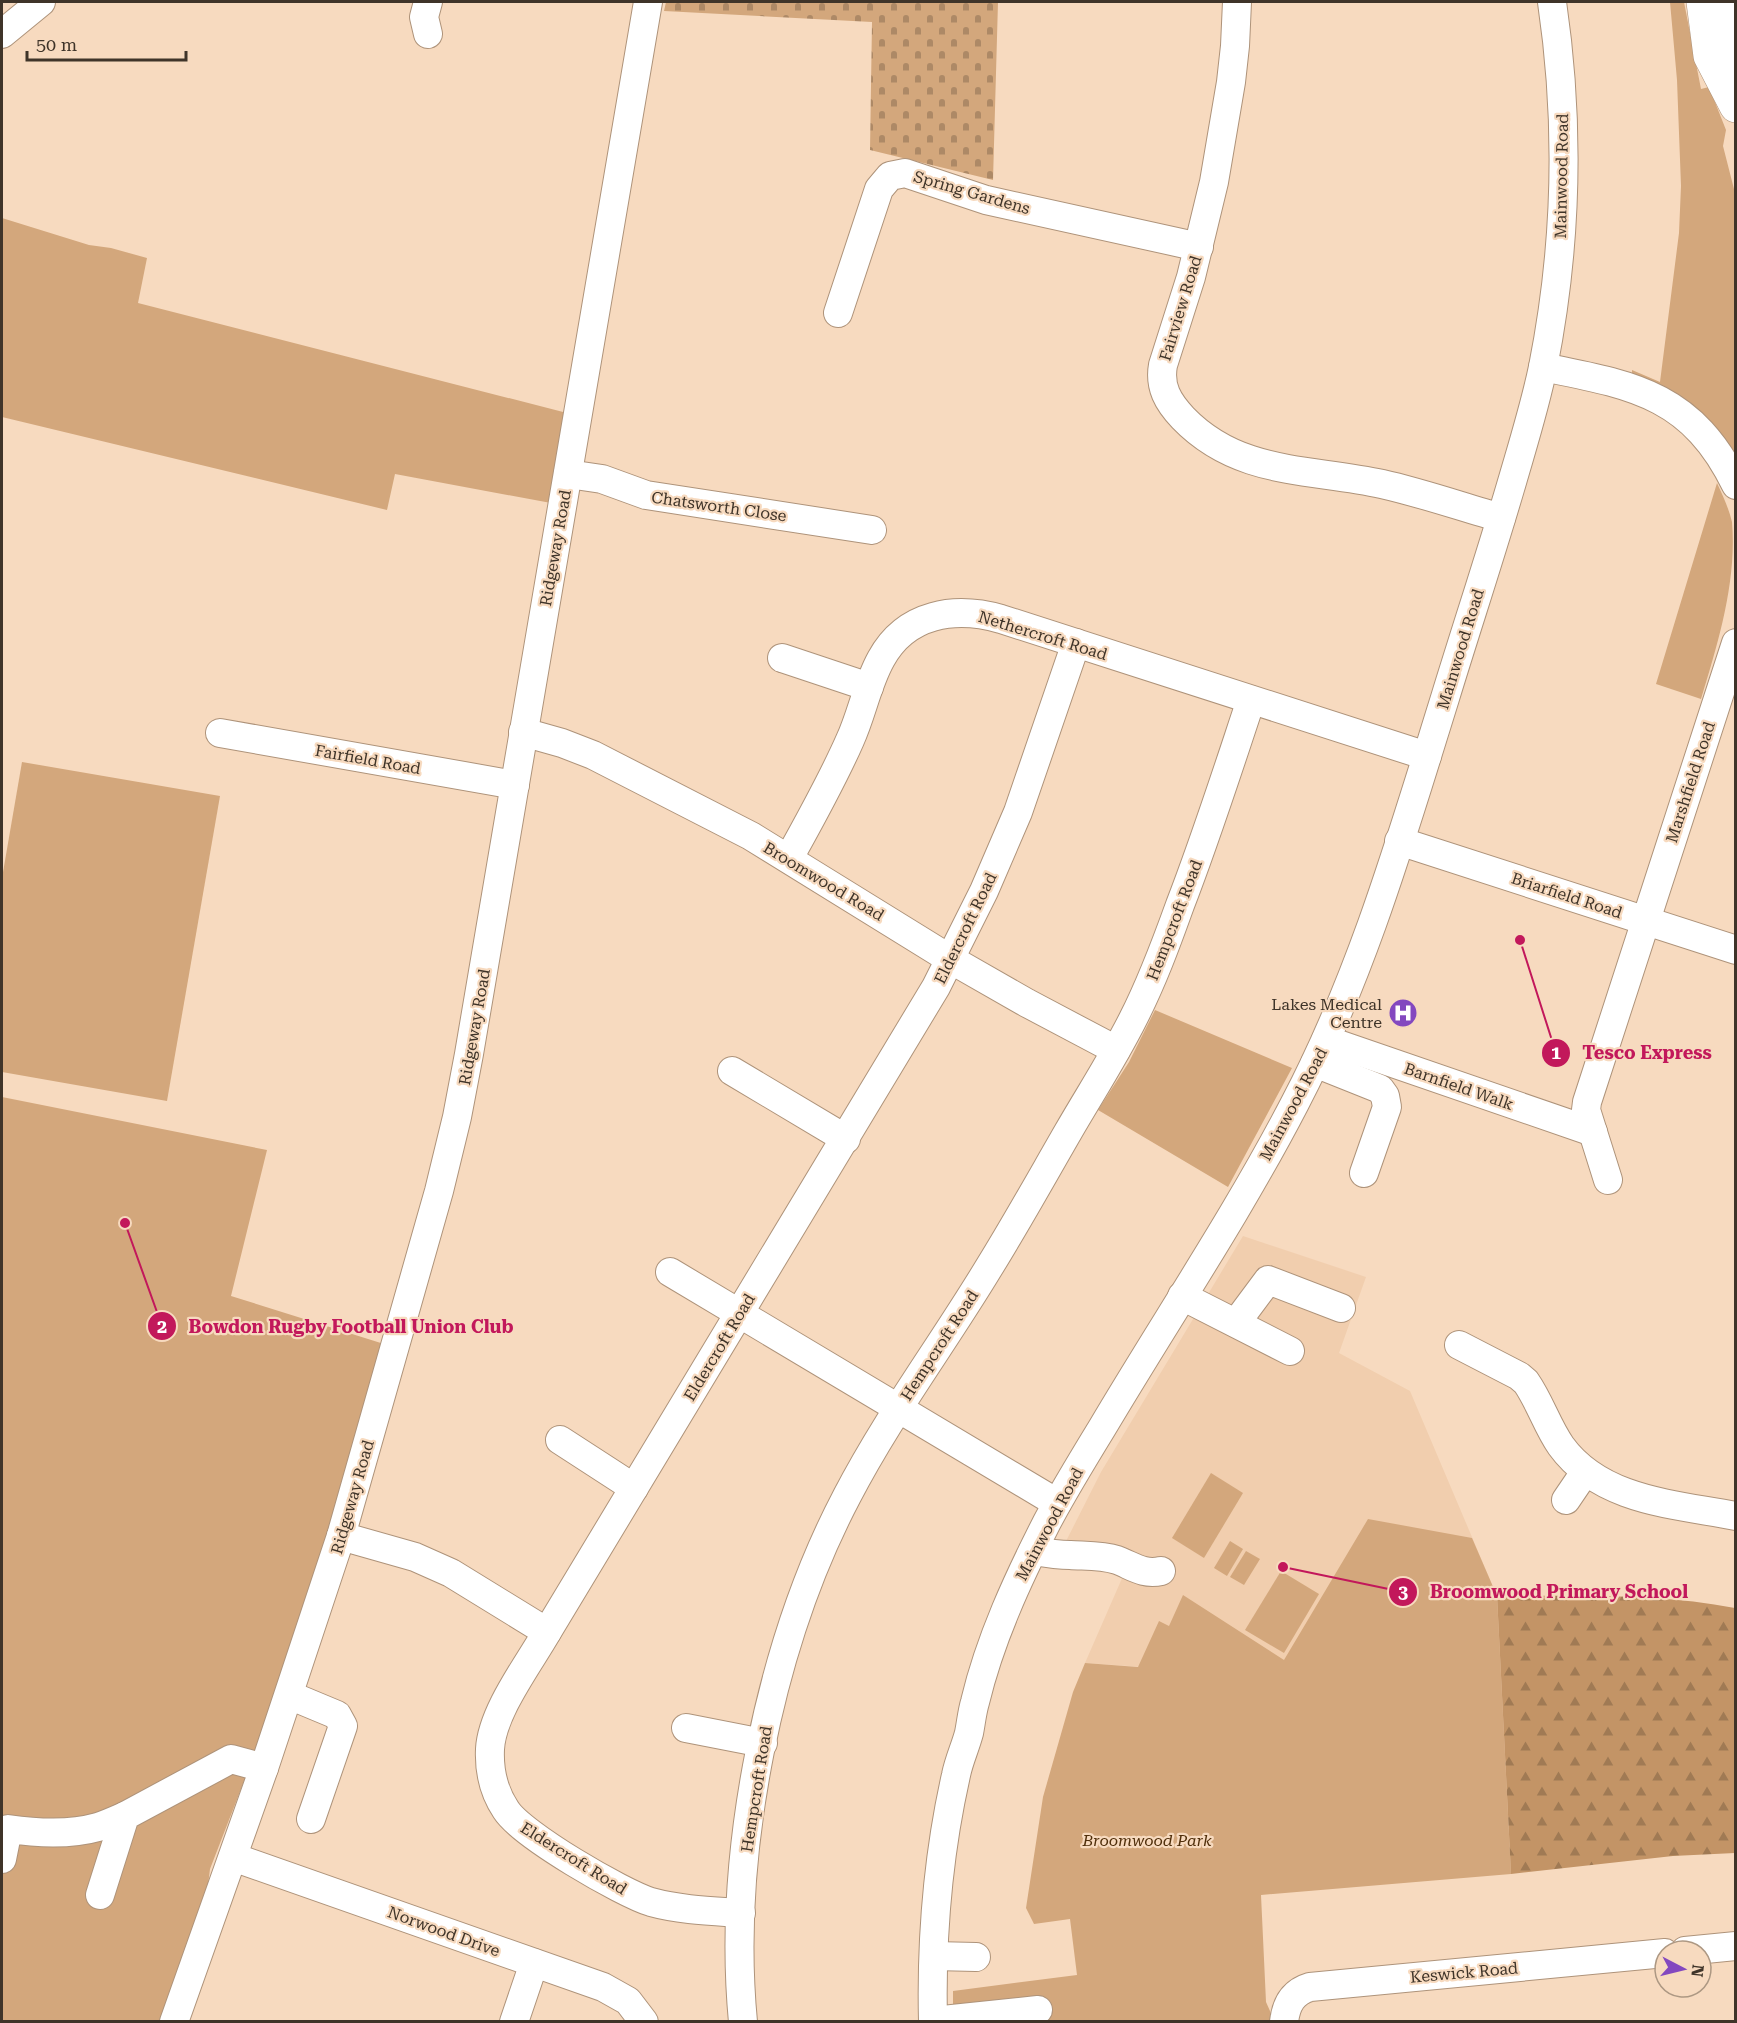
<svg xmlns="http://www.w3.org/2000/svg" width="1737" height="2023" font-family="'Roboto Serif',serif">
<defs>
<pattern id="forest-firs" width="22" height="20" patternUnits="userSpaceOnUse" patternTransform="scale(1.5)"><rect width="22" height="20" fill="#c39466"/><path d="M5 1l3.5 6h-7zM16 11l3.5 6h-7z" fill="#a07a54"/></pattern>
<pattern id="cemetery-stones" width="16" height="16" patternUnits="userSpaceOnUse" patternTransform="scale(1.5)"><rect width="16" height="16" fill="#d3a77c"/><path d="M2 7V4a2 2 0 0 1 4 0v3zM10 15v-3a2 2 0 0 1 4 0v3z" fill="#ad8966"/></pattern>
</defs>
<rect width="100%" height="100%" fill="#f7dabf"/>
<!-- built -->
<path fill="#f1ceae" d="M1243,1236L1366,1277L1339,1353L1410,1391L1497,1596L1511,1874L1203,1671L1085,1663L1123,1576L1059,1555L1101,1472Z"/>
<!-- green -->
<g fill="#d3a77c">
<path d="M1670,2H1684L1701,89L1709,87L1726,130L1723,146L1735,193V464L1632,379V370L1660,382L1679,233L1681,186L1677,80Z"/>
<path d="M2,218L89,245L111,248L147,258L138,303L567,413L551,503L395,474L387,510L2,417Z"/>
<path d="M1717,483C1723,496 1729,509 1732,522C1737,582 1718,643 1701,699L1656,684Z"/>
<path d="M22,762L220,796L167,1101L2,1072V878Z"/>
<path d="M1155,1010L1292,1068L1228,1187L1098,1110L1129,1062Z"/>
<path d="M2,1097L267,1150L231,1296L384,1344L315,1577L246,1776L210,1869L208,1885L162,2021H2Z"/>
<path d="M1211,1473L1243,1493L1204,1558L1172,1538Z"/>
<path d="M1368,1519L1472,1538L1497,1596L1511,1874L1261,1895L1266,2002L1270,2011L1271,2021H953V1991L1077,1975L1070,1919L1034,1924L1026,1908L1043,1797L1073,1692L1085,1663L1138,1667L1159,1621L1169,1626L1183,1595L1284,1660Z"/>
<path d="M1230,1541L1243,1549L1227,1576L1214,1568Z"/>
<path d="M1246,1551L1260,1559L1244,1585L1230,1577Z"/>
<path d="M1281,1571L1319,1594L1284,1653L1245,1630Z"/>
</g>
<!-- forest -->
<path fill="url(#forest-firs)" d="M1497,1596C1576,1596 1658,1593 1735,1608V1853L1673,1856L1511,1874Z"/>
<!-- cemetery -->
<path fill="url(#cemetery-stones)" d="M666,2H998L993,180L870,150L872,22L664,11Z"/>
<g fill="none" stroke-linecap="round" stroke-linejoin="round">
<!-- minor casing -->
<g stroke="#ae937a" stroke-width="30">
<g id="minor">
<path d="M1237,2L1235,46L1231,82L1214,182L1191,277L1163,365C1159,387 1168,402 1183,418C1239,476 1310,468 1382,484C1422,493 1462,507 1501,518"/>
<path d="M2,34L41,2"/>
<path d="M428,34L424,17L428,2"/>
<path d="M838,313L879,189L890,176L905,173L986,200L1199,247"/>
<path d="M1543,367C1632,385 1692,394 1736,485"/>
<path d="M568,474L602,479L646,495L872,530"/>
<path d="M782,658L869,687"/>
<path d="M523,732L562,743L593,755L751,836L950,959L1027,1003L1116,1050"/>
<path d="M220,733L515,785"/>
<path d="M1399,841L1736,950"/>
<path d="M789,858C810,820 832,781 850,740C862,714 867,684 881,659C906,613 955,606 1001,619L1427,756"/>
<path d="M1326,1040L1593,1132"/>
<path d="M1315,1063L1380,1089L1385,1096L1387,1107L1364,1173"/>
<path d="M732,1071L846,1139"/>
<path d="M1608,1180L1586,1110L1587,1102L1736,643"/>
<path d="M670,1272L1057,1503"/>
<path d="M1182,1296L1290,1351"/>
<path d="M1236,1323L1268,1280L1341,1308"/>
<path d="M1459,1345L1519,1376L1526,1382C1540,1402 1547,1426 1561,1446C1601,1501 1674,1504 1736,1516"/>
<path d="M560,1440L634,1488"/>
<path d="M1566,1500L1585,1472"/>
<path d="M341,1536L415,1557L451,1573L547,1632"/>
<path d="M1033,1551C1045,1553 1058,1555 1070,1555C1086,1556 1102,1555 1117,1560C1133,1566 1143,1575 1161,1571"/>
<path d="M289,1695L337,1715L343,1726L311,1819"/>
<path d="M686,1728L763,1743"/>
<path d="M233,1857L603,1987L628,2001L644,2022"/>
<path d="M2,1859L8,1829C36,1833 70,1835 98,1827C107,1824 116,1820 125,1816"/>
<path d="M100,1895L125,1816L231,1759L264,1768"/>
<path d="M741,1913C712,1911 680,1910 651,1902C622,1893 522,1835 506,1810C494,1792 489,1770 490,1749C492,1712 528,1665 547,1632L936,987L984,891L1018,812L1076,643"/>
<path d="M1685,1951L1736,1946"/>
<path d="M934,1956L976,1957"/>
<path d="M933,2021L1038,2010"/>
<path d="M174,2022L264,1768L341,1536L439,1191L457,1117L469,1054L648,2"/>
<path d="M514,2022L534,1963"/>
<path d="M743,2022C727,1855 769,1644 847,1496C888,1417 942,1345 988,1269C1016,1224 1042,1177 1068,1132C1090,1094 1114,1057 1133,1019C1152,982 1166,944 1180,905C1206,838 1228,769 1251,700"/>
<path d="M933,2022C931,1939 938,1855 956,1775C959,1760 965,1748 969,1733C971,1723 972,1712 975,1702C990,1639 1018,1579 1047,1522C1064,1490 1083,1459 1102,1428C1166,1320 1237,1215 1295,1103C1362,975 1402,836 1445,698C1467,626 1491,554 1512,482C1523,444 1535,406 1543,367C1567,246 1570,124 1552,2"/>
<path d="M1284,2022C1286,2004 1293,1992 1310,1987L1665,1953"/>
</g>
</g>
<!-- highway casing -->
<g stroke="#ae937a" stroke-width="34">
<g id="highway">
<path d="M1703,2L1710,56L1736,106"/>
<path d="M1728,2L1736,58"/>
</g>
</g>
<!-- minor -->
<use href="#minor" stroke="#fff" stroke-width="28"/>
<!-- highway -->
<use href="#highway" stroke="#fff" stroke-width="33"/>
</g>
<!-- icons -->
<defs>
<g id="hospital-disc" transform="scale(1.5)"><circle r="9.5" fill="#8348bf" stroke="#f7dabf"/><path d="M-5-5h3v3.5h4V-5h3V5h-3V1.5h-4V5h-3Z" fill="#fff"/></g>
</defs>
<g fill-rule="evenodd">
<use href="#hospital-disc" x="1403" y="1013"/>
</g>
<g text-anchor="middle" stroke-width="4.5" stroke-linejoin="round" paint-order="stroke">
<!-- street labels -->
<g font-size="16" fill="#3f3429" stroke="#f7dabf">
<text transform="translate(1561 176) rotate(-89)" y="6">Mainwood Road</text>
<text transform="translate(972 192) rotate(16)" y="6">Spring Gardens</text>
<text transform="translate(1180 308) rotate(-73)" y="6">Fairview Road</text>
<text transform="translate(719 506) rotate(8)" y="6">Chatsworth Close</text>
<text transform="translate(555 548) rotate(-80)" y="6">Ridgeway Road</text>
<text transform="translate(1043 635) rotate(17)" y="6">Nethercroft Road</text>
<text transform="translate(1460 649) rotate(-73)" y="6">Mainwood Road</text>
<text transform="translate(368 759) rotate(10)" y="6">Fairfield Road</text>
<text transform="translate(1690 782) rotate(-72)" y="6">Marshfield Road</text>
<text transform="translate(824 881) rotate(31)" y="6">Broomwood Road</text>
<text transform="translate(1567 895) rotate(18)" y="6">Briarfield Road</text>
<text transform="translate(1174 920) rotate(-69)" y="6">Hempcroft Road</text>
<text transform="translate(965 928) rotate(-64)" y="6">Eldercroft Road</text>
<text transform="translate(474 1027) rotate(-80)" y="6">Ridgeway Road</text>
<text transform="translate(1459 1086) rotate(19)" y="6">Barnfield Walk</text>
<text transform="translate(1293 1104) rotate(-62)" y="6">Mainwood Road</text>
<text transform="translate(939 1345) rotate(-57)" y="6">Hempcroft Road</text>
<text transform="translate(719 1347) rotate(-59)" y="6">Eldercroft Road</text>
<text transform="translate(352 1497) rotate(-74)" y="6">Ridgeway Road</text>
<text transform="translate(1049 1524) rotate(-62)" y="6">Mainwood Road</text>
<text transform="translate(756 1789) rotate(-81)" y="6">Hempcroft Road</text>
<text transform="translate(574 1858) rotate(32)" y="6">Eldercroft Road</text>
<text transform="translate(444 1931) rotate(20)" y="6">Norwood Drive</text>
<text transform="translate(1464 1972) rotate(-5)" y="6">Keswick Road</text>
</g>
<!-- poi labels -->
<g font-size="16" fill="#3f3429" stroke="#f7dabf" text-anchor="end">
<text x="1382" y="1010">Lakes Medical<tspan x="1382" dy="18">Centre</tspan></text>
</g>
<!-- park labels -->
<g font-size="16" font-style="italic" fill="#502f0b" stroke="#f7dabf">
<text x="1147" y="1846">Broomwood Park</text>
</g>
</g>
<!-- callouts -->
<path fill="none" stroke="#c2185b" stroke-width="2" d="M1520 940L1556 1053M125 1223L162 1326M1283 1567L1403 1592"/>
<g fill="#c2185b" stroke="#f7dabf" stroke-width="2">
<circle cx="1520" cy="940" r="6"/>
<circle cx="125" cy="1223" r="6"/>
<circle cx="1283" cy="1567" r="6"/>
<circle cx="1556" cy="1053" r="15"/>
<circle cx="162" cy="1326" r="15"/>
<circle cx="1403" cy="1592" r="15"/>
</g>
<g font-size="18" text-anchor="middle" font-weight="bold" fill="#fff">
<text x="1556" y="1059">1</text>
<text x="162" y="1333">2</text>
<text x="1403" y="1598">3</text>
</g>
<g font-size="18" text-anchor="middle" font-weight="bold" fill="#c2185b" stroke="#f7dabf" stroke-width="4.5" stroke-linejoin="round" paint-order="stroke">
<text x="1647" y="1059">Tesco Express</text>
<text x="351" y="1333">Bowdon Rugby Football Union Club</text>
<text x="1559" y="1598">Broomwood Primary School</text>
</g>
<!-- border -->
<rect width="1737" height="2023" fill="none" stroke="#3f3429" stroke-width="6"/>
<!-- north arrow -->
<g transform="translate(1683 1969) rotate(97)"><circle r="28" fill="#f7dabf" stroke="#ad9883" stroke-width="1.5"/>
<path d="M0-4.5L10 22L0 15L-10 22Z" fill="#8348bf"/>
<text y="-9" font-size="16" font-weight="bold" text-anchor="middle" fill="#3f3429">N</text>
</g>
<!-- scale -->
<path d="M27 51v9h159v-9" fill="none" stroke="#3f3429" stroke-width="3"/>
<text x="36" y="51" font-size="18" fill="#3f3429" stroke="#f7dabf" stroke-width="4.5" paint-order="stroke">50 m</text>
</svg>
